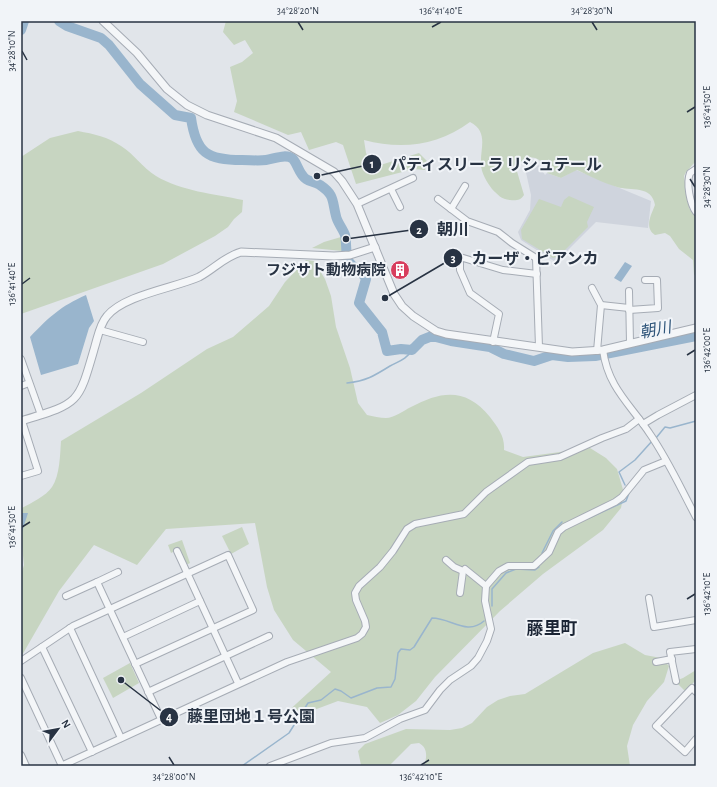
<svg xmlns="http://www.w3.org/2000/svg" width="717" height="787" font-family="'Alegreya Sans','Noto Sans JP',sans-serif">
<rect width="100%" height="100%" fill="#e1e5ea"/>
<!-- built -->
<path fill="#cfd4dd" d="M537,163L545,175L547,173L561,178L576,170L651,201L648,228L596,222L558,260L554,261L521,240L518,232L530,210L531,195L525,168Z"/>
<!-- green -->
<g fill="#c7d5c1">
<path d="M226,21H696V161L686,172L684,176L689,208L696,218V277L694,274L693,260L679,249L670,236L665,233L655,235C644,228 651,215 655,205C652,185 630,191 617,187C603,183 590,176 577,170L561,178L547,173L549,170C542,162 536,154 525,159C521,162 518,163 516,168L524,195C521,200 516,201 510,200C501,199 498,195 492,189C487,182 481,173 481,164C480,148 489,132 470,122C438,146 401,150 364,140L366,153L374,167L419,153L427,161L425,170L414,169L356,184L343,145L336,142L309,150L301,132L288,135L234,112L237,101L230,67L242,62L253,53L245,40L234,45L223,32Z"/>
<path d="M78,131C94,134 108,137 121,146C134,154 142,167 156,176C181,191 214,194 243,200L242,212L234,219L228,227L215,236L163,264L21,314V157L50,138Z"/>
<path d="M569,196L594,207L587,222L588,227L559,256L553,258L522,239L521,230L539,199L561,207L564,200Z"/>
<path d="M341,237L342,251L312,248L324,242Z"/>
<path d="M306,260L314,261L325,279L331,296L336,327L350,368L358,403L367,415C373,416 380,418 386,418C394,418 403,411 411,407C441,391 466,387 490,417C498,428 505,436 504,450L523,457L590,448L606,458L617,469L624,493L621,508L603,530L543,574L500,611L435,677L416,701L398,715L380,723L367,707L338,701L306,713L285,714L331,672L293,640L274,610L267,587L255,523L166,529L137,565L94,545L59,591L21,657V575L24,565L21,537L22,508C31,503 46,496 52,487C60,475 60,455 61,441L141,393L207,349L233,337L269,306L285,282Z"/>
<path d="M242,527L249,544L231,554L222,536Z"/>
<path d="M182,540L190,563L186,565L179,549L171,553L168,545Z"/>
<path d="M625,643L645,655L661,658L669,666L664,682L647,701L633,725L627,746L630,766H424C427,757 428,748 419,743L411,744L389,766L361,765L358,751L365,744L406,729L450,730L462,728L472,723L487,707L498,700L510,696L525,694L593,653Z"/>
<path d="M130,663L139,683L113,698L103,678Z"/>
<path d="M696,670V680L685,691L675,681L683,678Z"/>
</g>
<!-- water -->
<g fill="#99b5cd">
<path d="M625,262L632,266L621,282L614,278Z"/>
<path d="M86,295L94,321L89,328L78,364L41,375L30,337C49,317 61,306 86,295Z"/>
<path d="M21,513H28L21,535Z"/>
</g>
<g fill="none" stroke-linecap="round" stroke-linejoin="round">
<!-- stream -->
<g stroke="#99b5cd" stroke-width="1.5">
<path d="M347,383C366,381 374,376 390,366C399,361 406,360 412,350"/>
<path d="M656,438L665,427L670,428L696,421"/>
<path d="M625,485L619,472L635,460L653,440"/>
<path d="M589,518L626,501L629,493"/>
<path d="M542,553L553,531L562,522"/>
<path d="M492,606V589L506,573L516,569L535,570L539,567"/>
<path d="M242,766L289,733L308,703L321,700L335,689L341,691L351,698L377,688L391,687L395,679L398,653L401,649L410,650L414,647L432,618C451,618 467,636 484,621"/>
</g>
<!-- river -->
<g stroke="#99b5cd" stroke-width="10">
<path d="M59,21L67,26L101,38L109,45L140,84L175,115L191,118C196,153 207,160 242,160C250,160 258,161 266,160C274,159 286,153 293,159C298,165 299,174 306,179C310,182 316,182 320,185C335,195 332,201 336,216C337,222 343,229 345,235C347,243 345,256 349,262C354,269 363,272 366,279L359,303L382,332L387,351L401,349L412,350L422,340L432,336L451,341L490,347L504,354L534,361L552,355L568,357L595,356L696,336"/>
<path d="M21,30L24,21"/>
</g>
<!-- minor casing -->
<g stroke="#a6acb5" stroke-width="8">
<g id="minor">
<path d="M696,169L690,173C686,183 690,204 696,212"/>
<path d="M391,189L400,207"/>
<path d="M438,199L467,221L498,232L512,243L536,258L539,347"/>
<path d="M357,204L413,178"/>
<path d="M451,209L465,186"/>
<path d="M592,288L601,305L597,351"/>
<path d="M629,291L630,343"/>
<path d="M601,305L629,308"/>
<path d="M629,310L658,308L657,280H645"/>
<path d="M100,330L143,342"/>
<path d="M493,342L499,314L470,293L460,270V257L503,270L537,274"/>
<path d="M603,350C608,388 631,405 650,434C668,460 681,489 696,517"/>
<path d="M21,359L41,415"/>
<path d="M21,386L29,383"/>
<path d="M643,424L658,415L696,395"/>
<path d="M21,476L38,471L22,421"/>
<path d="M177,551L238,683"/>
<path d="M446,560L454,567L463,571L465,569L486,586"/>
<path d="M118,572L97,582L161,719"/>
<path d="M460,593L463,571"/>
<path d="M66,596L97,582"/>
<path d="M649,598L654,627L696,620"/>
<path d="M70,628L121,738"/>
<path d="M123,637L200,601"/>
<path d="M42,647L92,752"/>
<path d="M21,661L73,626L228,555L253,610L135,664"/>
<path d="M656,662L672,659"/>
<path d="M21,678L62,766"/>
<path d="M676,681L670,652L696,649"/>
<path d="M148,692L269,636"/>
<path d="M696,692L692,688L656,726L685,752L696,739"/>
<path d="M21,755L26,766"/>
<path d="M61,766L287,662L357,638L362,634L366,627L365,621L356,600L355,593L359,586L380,567L393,551L407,529L415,524L464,514L486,492L528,462L560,457L602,438L626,429L639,419"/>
<path d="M270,766L331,743L365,738L400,719L425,710L440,690L450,680L471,666L478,658L487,641L491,629L485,601L486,586L499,571L508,566H534L549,552L558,532L564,527L615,502L622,497L644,470L666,461"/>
</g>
</g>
<!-- tertiary casing -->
<g stroke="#a6acb5" stroke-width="9">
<g id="tertiary">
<path d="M103,21L137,53L167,89L187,105L207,115L276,138L334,172L342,181L357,204L394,294L402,306L413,316L436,331L446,334L572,352L603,350L696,328"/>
<path d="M21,421C80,403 78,405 95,346C98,336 100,324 107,316C124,295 174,288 199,277C214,269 224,257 241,252L334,256L350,255L375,247"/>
</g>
</g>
<!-- minor -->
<use href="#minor" stroke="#f4f6f8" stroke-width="6"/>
<!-- tertiary -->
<use href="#tertiary" stroke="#f4f6f8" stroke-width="7"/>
</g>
<!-- ticks -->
<path fill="none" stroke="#283343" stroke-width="1.5" d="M298,22L303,30M592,22L597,30M432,27L441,22M22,51L27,60M687,112L695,107M690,179L695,187M22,284L30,278M687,355L695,350M22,527L30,522M687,599L695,594M169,757L174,765M421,765L429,760"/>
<!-- icons -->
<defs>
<g id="building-disc" transform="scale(1)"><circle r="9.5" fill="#d83d5d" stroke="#f1f4f8"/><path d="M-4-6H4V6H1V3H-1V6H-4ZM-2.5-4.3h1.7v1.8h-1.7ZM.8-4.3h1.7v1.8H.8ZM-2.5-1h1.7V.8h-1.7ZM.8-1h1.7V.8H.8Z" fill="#fff"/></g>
</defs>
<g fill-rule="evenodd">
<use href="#building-disc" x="400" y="270"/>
</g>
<g text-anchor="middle" stroke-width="4" stroke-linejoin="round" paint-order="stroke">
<!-- poi labels -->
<g font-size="15" font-weight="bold" fill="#283343" stroke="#f1f4f8" text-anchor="end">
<text x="386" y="275">フジサト動物病院</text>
</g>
<!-- water labels -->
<g font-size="16" font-style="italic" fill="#2f557a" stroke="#f1f4f8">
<text transform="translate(655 329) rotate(-11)" y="6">朝川</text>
</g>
<!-- quarter labels -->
<g font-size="17" font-weight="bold" fill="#1a2434" stroke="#f1f4f8">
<text x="552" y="634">藤里町</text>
</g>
</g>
<!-- callouts -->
<path fill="none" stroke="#283343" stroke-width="1.5" d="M317 176L372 164M346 239L419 229M385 298L453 258M121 680L169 717"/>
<g fill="#283343" stroke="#f1f4f8" stroke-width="1.5">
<circle cx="317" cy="176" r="4"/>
<circle cx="346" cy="239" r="4"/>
<circle cx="385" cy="298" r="4"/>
<circle cx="121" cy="680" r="4"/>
<circle cx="372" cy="164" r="10"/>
<circle cx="419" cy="229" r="10"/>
<circle cx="453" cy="258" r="10"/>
<circle cx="169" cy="717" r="10"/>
</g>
<g font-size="12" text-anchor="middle" font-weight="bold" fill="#fff">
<text x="372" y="168">1</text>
<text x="419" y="234">2</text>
<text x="453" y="262">3</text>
<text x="169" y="721">4</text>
</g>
<g font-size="16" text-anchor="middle" font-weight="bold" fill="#283343" stroke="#f1f4f8" stroke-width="4" stroke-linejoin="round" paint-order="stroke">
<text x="496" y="170">パティスリー ラ リシュテール</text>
<text x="453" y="235">朝川</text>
<text x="535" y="264">カーザ・ビアンカ</text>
<text x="251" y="722">藤里団地１号公園</text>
</g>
<!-- border -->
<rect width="717" height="787" fill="none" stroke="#f1f4f8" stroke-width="44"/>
<!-- north arrow -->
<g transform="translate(58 729) rotate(58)" stroke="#f1f4f8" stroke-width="3" paint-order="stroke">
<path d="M0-3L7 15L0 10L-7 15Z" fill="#283343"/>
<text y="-6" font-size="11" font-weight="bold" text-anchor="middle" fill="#283343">N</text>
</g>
<rect x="22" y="22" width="673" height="743" fill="none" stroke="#283343" stroke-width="1.5"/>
<g font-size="10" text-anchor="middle" fill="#283343">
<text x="298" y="14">34°28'20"N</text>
<text x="441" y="14">136°41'40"E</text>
<text x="592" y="14">34°28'30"N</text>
<text transform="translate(11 51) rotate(-90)" y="4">34°28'10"N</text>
<text transform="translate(706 107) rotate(-90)" y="4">136°41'50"E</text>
<text transform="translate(706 187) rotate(-90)" y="4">34°28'30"N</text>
<text transform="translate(11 284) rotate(-90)" y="4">136°41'40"E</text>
<text transform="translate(706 350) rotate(-90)" y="4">136°42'00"E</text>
<text transform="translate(11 527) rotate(-90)" y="4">136°41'50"E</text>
<text transform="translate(706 594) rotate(-90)" y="4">136°42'10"E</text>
<text x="174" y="780">34°28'00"N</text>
<text x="421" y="780">136°42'10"E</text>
</g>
</svg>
